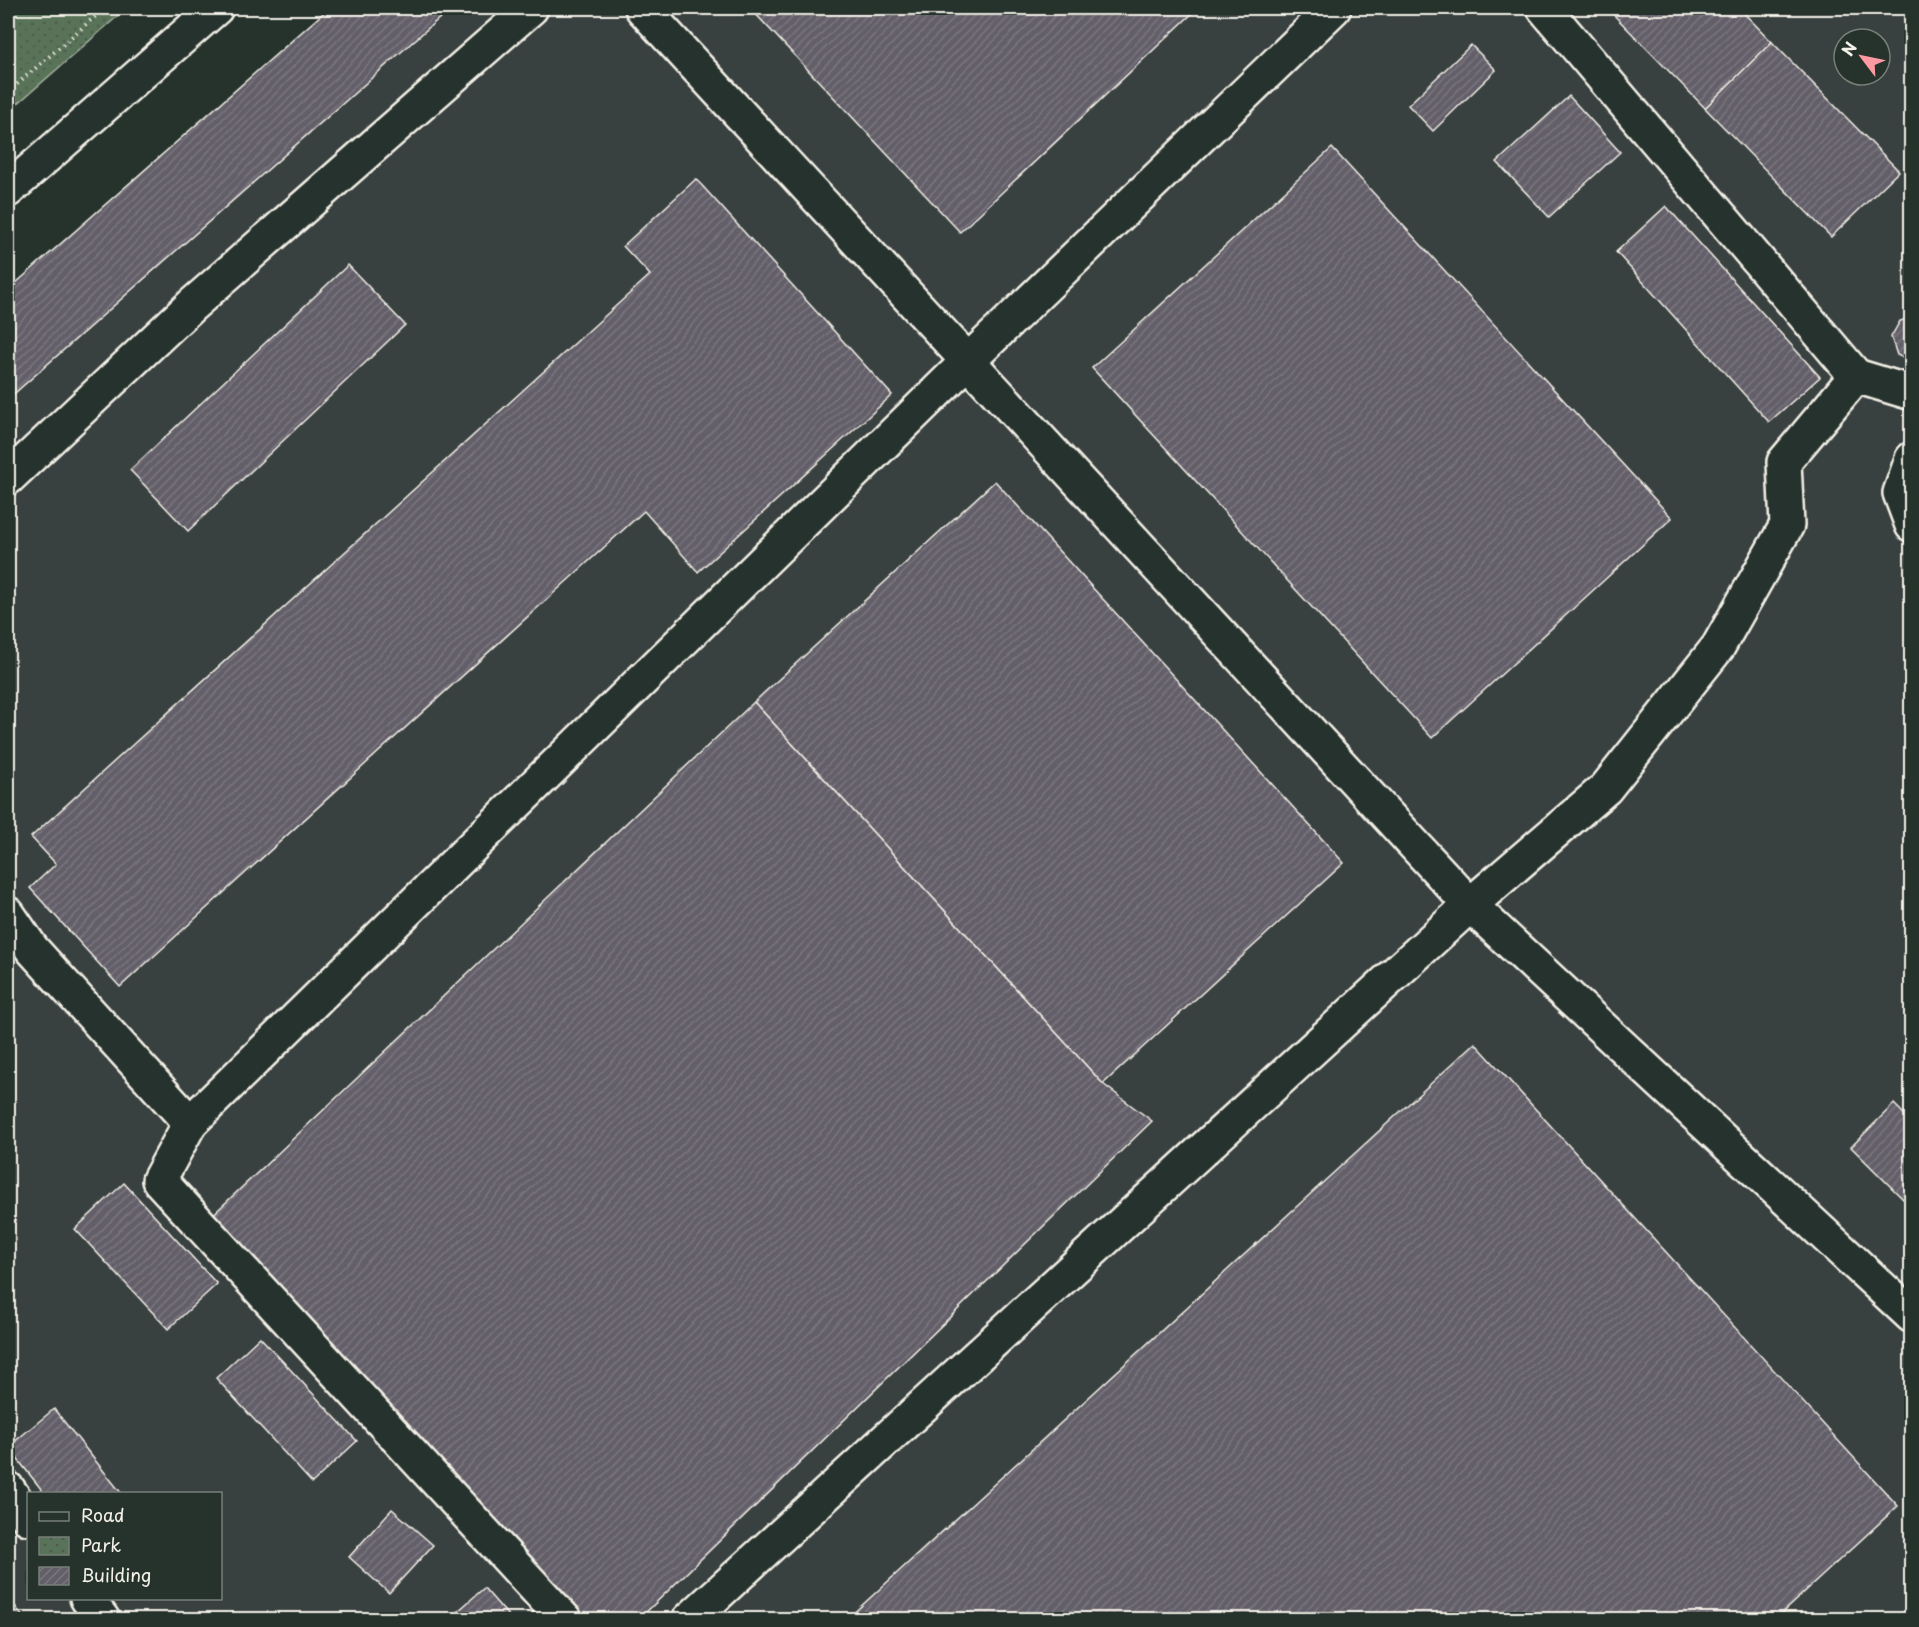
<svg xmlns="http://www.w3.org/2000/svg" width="1919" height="1627" font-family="'Playpen Sans',sans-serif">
<defs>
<pattern id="park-dots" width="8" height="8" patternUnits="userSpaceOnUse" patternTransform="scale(1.5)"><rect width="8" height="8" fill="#587359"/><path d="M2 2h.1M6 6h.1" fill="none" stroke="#505b4f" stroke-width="1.8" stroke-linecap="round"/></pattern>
<pattern id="building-hatch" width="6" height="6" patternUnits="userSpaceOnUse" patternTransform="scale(1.5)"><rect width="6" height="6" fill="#635f69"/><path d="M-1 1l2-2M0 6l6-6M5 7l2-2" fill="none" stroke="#7a767e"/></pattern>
</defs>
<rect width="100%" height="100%" fill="#26332d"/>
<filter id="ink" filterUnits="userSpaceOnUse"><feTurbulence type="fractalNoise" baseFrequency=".0167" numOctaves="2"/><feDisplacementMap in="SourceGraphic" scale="12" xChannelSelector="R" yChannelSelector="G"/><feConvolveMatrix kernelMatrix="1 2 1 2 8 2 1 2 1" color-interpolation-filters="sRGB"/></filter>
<g filter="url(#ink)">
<!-- built -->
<path fill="#38403f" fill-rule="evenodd" d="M329,8H1911V1619H8V290ZM1844,39H1880V75H1844ZM28,1494H220V1598H28Z"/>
<!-- park -->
<path fill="url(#park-dots)" stroke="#a6b2a0" stroke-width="1.5" d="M8,8H127L8,112Z"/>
<!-- building -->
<g fill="url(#building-hatch)" stroke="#f4f1e8" stroke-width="1.5">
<path d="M329,8H451L8,399V290Z"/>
<path d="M750,8H1198L960,232Z"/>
<path d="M1607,8H1739L1772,42L1705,108Z"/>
<path d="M1772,42L1899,171L1831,237L1705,108Z"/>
<path d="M1471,45L1496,70L1433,131L1408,105Z"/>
<path d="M1569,96L1620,152L1549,217L1497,162Z"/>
<path d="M1332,148L1672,518L1432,738L1092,368Z"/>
<path d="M696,179L892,395L698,572L644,511L120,987L30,888L56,864L31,837L650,275L623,246Z"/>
<path d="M1666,206L1820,377L1769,422L1616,252Z"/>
<path d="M348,265L405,325L188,531L130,470Z"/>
<path d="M1912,317V362L1897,355L1891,337L1900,321Z"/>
<path d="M995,481L1344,863L1103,1084L754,702Z"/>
<path d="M754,702L1103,1084L1152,1121L638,1620H579L201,1226Z"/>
<path d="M1475,1043L1898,1506L1774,1620H846Z"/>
<path d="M1894,1104L1912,1122V1190L1903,1199L1851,1147Z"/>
<path d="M124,1183L217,1284L168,1329L75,1229Z"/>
<path d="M260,1337L357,1441L312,1483L216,1378Z"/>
<path d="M54,1409L122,1494H45L8,1447Z"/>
<path d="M392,1509L433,1545L389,1593L349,1557Z"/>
<path d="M484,1588L512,1620H448Z"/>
<path d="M8,1596L25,1620H8Z"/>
</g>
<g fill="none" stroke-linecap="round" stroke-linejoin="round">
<!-- minor casing -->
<g stroke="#f4f1e8" stroke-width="38">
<g id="minor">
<path d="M642,8L1470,905L689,1620"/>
<path d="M1544,8L1856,376L1784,462L1787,525L1718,647L1606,788L1470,905L1912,1316"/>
<path d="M8,190L216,8"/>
<path d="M1856,376L1912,393"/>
<path d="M1912,459L1900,493L1912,525"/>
<path d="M8,478L192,305L531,8"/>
<path d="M8,914L32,949L190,1123L159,1180L565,1620"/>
<path d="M190,1123L968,361L1334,8"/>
<path d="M8,1489L28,1518"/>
<path d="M87,1598L103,1620"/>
</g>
</g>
<!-- path -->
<g stroke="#f4f1e8" stroke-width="4" stroke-dasharray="1.5 4.5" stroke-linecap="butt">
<path d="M8,31L13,8"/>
<path d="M8,92L105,8"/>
</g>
<!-- minor -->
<use href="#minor" stroke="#26332d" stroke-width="33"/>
</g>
</g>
<!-- margin -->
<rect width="1919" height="1627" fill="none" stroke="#26332d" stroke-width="30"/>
<rect x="15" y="15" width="1889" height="1597" fill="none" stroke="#f4f1e8" stroke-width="2" filter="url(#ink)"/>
<!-- legend -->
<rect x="27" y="1492" width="195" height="108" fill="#26332d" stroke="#787f78" stroke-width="1.5"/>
<rect x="39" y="1512" width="30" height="9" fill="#26332d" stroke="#787f78" stroke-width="1.5"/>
<text x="81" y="1522" font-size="18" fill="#f4f1e8">Road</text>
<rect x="39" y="1537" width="30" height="18" fill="url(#park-dots)" stroke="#787f78" stroke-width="1.5"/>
<text x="81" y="1552" font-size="18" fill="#f4f1e8">Park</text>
<rect x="39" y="1567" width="30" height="18" fill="url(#building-hatch)" stroke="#787f78" stroke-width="1.5"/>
<text x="81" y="1582" font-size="18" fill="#f4f1e8">Building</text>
<!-- north arrow -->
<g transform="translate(1862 57) rotate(302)"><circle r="28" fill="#26332d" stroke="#787f78" stroke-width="1.5"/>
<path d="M0-4.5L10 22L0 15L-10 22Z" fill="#ff9aa2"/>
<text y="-9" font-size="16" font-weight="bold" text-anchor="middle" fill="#f4f1e8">N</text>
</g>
</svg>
